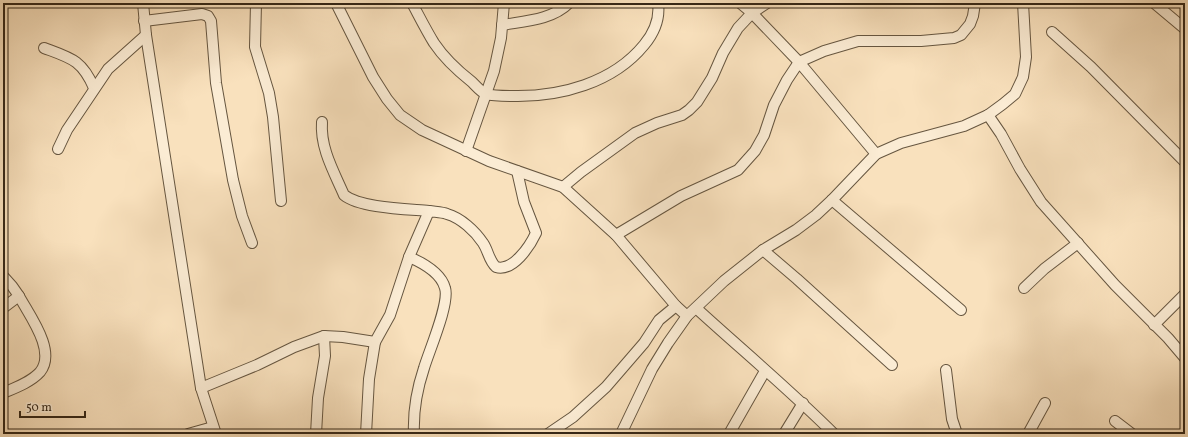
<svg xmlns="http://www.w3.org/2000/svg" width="1188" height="437" font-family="Vollkorn,serif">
<rect width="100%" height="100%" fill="#f9e1bd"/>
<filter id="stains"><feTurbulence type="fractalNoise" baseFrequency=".005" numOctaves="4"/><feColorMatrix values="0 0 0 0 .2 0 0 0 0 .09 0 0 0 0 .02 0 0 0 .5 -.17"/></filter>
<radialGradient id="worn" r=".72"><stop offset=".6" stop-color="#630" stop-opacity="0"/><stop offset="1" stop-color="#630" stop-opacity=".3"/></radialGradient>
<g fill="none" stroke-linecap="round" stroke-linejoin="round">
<!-- minor casing -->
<g stroke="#665640" stroke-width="12">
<g id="minor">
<path d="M143,3L146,35L201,388L216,434"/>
<path d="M256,3L255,47L269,93L273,117L281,201"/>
<path d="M336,3L373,77L387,99L400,115L422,130L489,161L563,187L616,235L676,306L687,316"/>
<path d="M412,3C419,16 426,30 434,43C444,58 458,71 472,82C476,86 481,92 486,94C493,96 505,96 513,96C560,97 613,83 644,45C654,33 660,18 658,3"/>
<path d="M740,3L752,13L799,62L824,51L858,41H921L954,38L961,35L970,24L973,16L975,3"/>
<path d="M1154,3L1185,29"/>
<path d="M144,21L202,14L208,16L211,21L216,83L233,180L242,216L252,243"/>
<path d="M502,25C525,21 552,20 569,3"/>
<path d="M1052,32L1091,67L1185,162"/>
<path d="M44,48C71,58 82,60 94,88"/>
<path d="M988,115L1001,134L1020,169L1041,202L1115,285L1168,338L1185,358"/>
<path d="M322,122C320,148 334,172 344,195C360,208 407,209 429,211"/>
<path d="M58,149L67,130L108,69L146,35"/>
<path d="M466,151L494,71L501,38L504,3"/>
<path d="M563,187L581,172L635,133L657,123L682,115L689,110L697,102L712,78L723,53L738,28L752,13L767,3"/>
<path d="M832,200L961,310"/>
<path d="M616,235L681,196L738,170L755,151L764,135L774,105L787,80L799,62L876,154"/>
<path d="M763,250L797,279L892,365"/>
<path d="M3,276L12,286L19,296L3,308"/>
<path d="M1024,288L1044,269L1078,243"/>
<path d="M696,308C742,350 790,390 834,434"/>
<path d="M1154,325L1185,294"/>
<path d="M946,370L952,419L957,434"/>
<path d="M201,388L257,365L294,347L324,336L343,337L375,342L390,315L409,257"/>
<path d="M3,393C15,388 31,382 40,372C57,351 29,315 19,296"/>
<path d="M1115,421L1132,434"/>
<path d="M3,432L5,434"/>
<path d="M188,434L213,427"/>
<path d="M316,434L318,398L325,356L324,336"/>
<path d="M366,434L369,379L375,342"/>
<path d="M414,434C413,412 417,389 424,368C429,351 450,303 445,288C441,273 423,263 409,257L429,211C435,212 442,212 447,214C461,218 475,231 483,243C488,250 489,261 496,267C513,272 530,246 536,233L524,202L517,171"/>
<path d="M548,434L573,417L606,387L644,343L659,320L676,306"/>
<path d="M621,434L652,369L668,343L687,316L724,281L763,250L796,230L816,215L832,200L876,154L901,143L964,126L988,115L1003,104L1015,94L1023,77L1026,57L1023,3"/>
<path d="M729,434L765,371"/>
<path d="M784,434L803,403"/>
<path d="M1028,434L1045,403"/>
</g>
</g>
<!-- minor -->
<use href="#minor" stroke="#fbecd4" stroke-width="10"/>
</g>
<!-- margin -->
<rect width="1188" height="437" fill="none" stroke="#f9e1bd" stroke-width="16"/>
<rect x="4" y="4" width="1180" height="429" fill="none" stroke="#352717" stroke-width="2"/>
<rect x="8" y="8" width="1172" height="421" fill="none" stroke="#352717"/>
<!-- scale -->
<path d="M20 411v6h65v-6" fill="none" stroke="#352717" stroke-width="2"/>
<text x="26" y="411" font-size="12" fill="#352717" stroke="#fbecd4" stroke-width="3" paint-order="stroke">50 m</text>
<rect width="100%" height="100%" filter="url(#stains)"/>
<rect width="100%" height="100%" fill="url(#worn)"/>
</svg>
